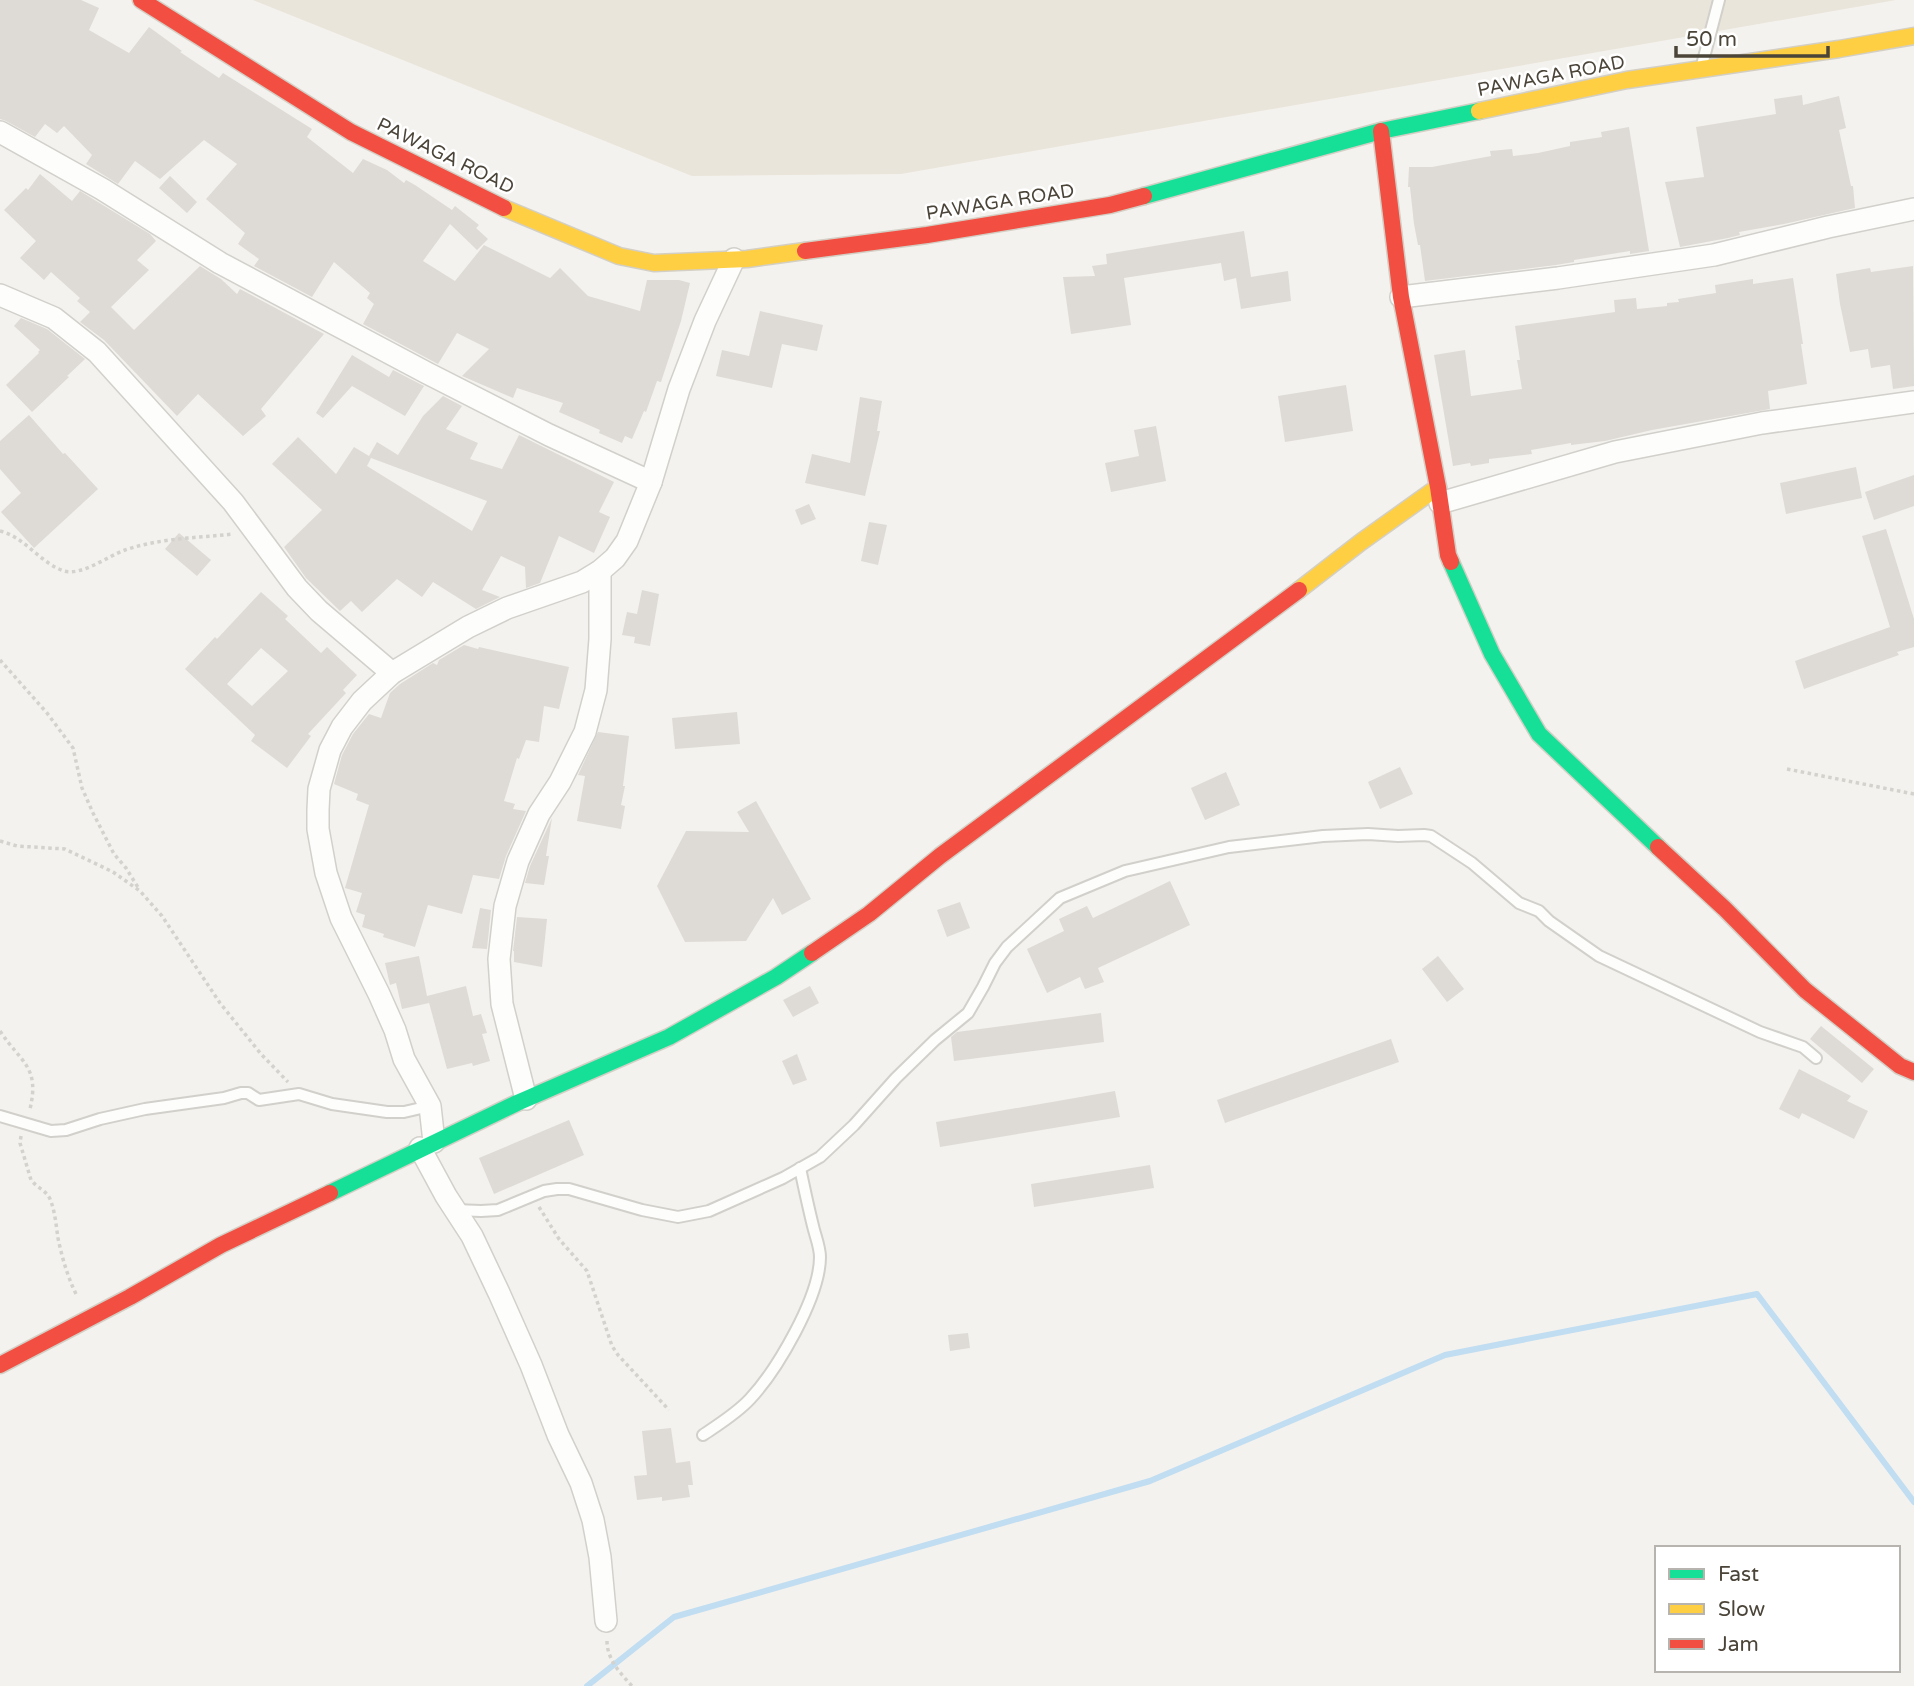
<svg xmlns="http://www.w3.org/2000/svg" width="1914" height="1686" font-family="'Varela Round',sans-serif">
<rect width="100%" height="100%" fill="#f4f2ee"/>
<!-- education -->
<path fill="#eae5da" d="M253,0H1896L901,174L692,176Z"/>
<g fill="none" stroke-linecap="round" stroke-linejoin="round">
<!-- stream -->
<path stroke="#c0ddf1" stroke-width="6" d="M587,1686L674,1617L1150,1481L1445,1355L1757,1294L1914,1502"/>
</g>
<!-- building -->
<g fill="#dedbd6" fill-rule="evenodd">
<path d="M0,0H81L99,8L89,30L129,53L149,27L182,51L180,52L219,78L223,73L312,129L307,137L353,173L363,159L387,170L404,183L406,180L415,185L452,210L455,206L479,225L476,228L488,239L477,250L450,224L423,261L455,281L484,245L550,278L560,268L588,296L640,311L647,280H679L690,283L681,321L661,382L657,381L646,412L644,411L632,439L625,436L622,443L599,433L600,430L559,412L563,403L517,388L513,398L462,376L489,349L457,333L438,364L363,324L374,304L367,298L370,293L334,262L312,297L254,266L259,259L238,244L245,233L206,199L237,164L204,140L160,179L135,161L118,184L86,164L92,155L64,126L57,133L45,124L35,137L6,121L0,119Z"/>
<path d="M1802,95L1803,105L1839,96L1846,128L1839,130L1851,186H1853L1855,208L1784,224L1739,232L1740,235L1728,238L1680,247L1665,182L1704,177L1696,127L1776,114L1774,99Z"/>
<path d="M1629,127L1649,251L1630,254V251L1574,260V262L1556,265L1425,281L1420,245H1418L1414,224L1410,187H1408L1409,167H1432L1491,156L1490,151L1512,149L1513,156L1538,153L1570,146V142L1602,137L1601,132Z"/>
<path d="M40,174L72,201L80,191L150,234L156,241L137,260L149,270L111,307L134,330L200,266L221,279L237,294L240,289L324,334L261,409L266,416L243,436L198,394L177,416L104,340L80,322L90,312L77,301L80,298L51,272L44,280L20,258L36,241L4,210L26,188L28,190Z"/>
<path d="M170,176L197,202L187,213L159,188Z"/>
<path d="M1244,231L1251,277L1288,271L1291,301L1241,309L1236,278L1224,281L1221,263L1124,278L1131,325L1071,334L1063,277L1095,276L1092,266L1107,264L1106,254Z"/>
<path d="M1913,266L1914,386L1893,389L1890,365L1871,368L1868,349L1850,352L1840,304L1836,274L1870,268L1871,272Z"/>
<path d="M1793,278L1803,344H1801L1807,384L1768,391L1770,409L1652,430L1605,441L1571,445V443L1531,450L1532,454L1489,459V463L1471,466L1470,463L1453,466L1434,355L1465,350L1471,396L1522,389L1517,360H1520L1515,326L1615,312L1614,300L1636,298L1637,309L1667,306V303L1679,302L1678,299L1716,293L1715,285L1753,279V284Z"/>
<path d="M760,311L823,325L817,351L782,344L772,388L716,376L722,350L749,356Z"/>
<path d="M21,318L47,329L85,359L67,376L69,377L32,412L6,385L39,353L38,352L40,350L14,326Z"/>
<path d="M352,355L389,377L393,370L424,386L405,416L352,386L323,418L316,413Z"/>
<path d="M1346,385L1353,431L1285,442L1278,396Z"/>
<path d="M443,396L462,406L446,429L478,443L470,459L502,469L519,435L614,482L599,512L610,517L594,553L559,536L540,583L526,588L525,567L501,556L482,590L500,597L476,609L433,582L422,597L397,579L362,612L351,601L340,611L306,578L284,547L322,510L272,464L298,437L336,474L354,447L369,456L377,442L398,455L423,416ZM371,458L487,501L472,531L367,466Z"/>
<path d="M860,397L882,401L877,431H880L865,496L805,483L812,454L850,463Z"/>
<path d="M29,415L63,454L65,453L98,489L34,548L1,512L21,493L0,469V441Z"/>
<path d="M1156,426L1166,481L1111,492L1105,463L1139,456L1134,430Z"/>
<path d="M1856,467L1862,498L1786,514L1780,483Z"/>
<path d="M1914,475V506L1874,520L1865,492Z"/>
<path d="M809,504L816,519L801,525L795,510Z"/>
<path d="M869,522L887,525L878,565L861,561Z"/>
<path d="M1886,529L1914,619V647L1897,652L1899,655L1804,689L1795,661L1890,627L1862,536Z"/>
<path d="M179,533L211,560L197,576L165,549Z"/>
<path d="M642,590L659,594L650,646L634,643L635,637L622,635L627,612L637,614Z"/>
<path d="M261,592L288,616L285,619L321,653L327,647L357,675L343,690L346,693L308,734L311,736L287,768L251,741L255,735L185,669L215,637L217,639ZM261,648L288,671L252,706L227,684Z"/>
<path d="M464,645L478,649L479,647L569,667L559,709L544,706L539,742L526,740L519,759L517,758L504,801L515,804L513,809L526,811L506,856L499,879L473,875L462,914L428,905L415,947L383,937L384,934L362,927L365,915L356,912L362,893L345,888L369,805L356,800L358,794L334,784L342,755L353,734L369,714L381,718L390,693L400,684L433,663L437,665L439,660Z"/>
<path d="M737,712L740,744L675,749L672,718Z"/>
<path d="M598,732L629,736L623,786H625L621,805L625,806L621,829L577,821L585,776L578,775Z"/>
<path d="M1400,767L1413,794L1380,809L1368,782Z"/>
<path d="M1226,772L1240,805L1205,820L1191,788Z"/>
<path d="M756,801L811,899L782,915L773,898L746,941L685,942L657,886L686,831L749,832L737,812Z"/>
<path d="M552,818L546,856H549L544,885L525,883L530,866Z"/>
<path d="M1170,881L1190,925L1098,968L1104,982L1085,989L1080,977L1047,993L1027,949L1064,931L1059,919L1087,906L1093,918Z"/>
<path d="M960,902L970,928L947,937L937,910Z"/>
<path d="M480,908L491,910L487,949L472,948Z"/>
<path d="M517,917L547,919L542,967L514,962V951H513Z"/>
<path d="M419,956L427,996L466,986L473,1016L481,1014L487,1033L482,1034L490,1061L473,1066L472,1063L447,1069L428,999L429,1003L402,1009L396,983L390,985L385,963Z"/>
<path d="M1438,956L1464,989L1447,1002L1422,969Z"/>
<path d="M810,986L819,1003L793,1017L783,1000Z"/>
<path d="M1101,1013L1104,1042L954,1061L951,1037L957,1032Z"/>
<path d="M1821,1026L1874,1069L1862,1083L1810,1039Z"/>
<path d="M1391,1039L1399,1062L1225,1123L1217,1100Z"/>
<path d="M797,1054L807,1080L793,1085L782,1061Z"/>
<path d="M1799,1069L1851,1096L1847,1101L1868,1111L1854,1139L1802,1113L1799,1119L1779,1109Z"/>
<path d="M1115,1091L1120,1117L940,1147L936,1122Z"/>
<path d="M569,1120L584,1155L494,1194L479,1158Z"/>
<path d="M1150,1165L1154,1188L1034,1207L1031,1184Z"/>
<path d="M968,1333L970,1348L950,1351L948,1335Z"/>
<path d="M671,1428L676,1463L690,1461L693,1485H688L690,1497L662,1501V1497L637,1500L634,1476L647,1475L642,1431Z"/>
</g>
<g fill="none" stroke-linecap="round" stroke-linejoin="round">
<!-- lane casing -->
<g stroke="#d2d0cb" stroke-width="14">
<g id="lane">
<path d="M1702,65L1719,0"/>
<path d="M0,1116L51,1131L66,1130L100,1119L145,1109L224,1098L241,1093H248L259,1100L299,1094L332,1104L387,1112H404L430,1106"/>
<path d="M455,1210L481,1211L498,1210L544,1191L557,1189H569L642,1210L678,1217L709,1211L783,1178L820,1157L854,1125L896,1078L935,1040L968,1013L983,987L995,963L1007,947L1060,898L1125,871L1229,847L1323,836L1368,834L1398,836L1424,835L1431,836L1472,863L1519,903L1539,911L1549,921L1599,956L1760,1032L1803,1047L1816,1058"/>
<path d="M703,1435C719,1424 736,1414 750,1399C777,1370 820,1297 820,1257C820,1247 815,1235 813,1226C808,1206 804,1187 800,1168"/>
</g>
</g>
<!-- street casing -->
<g stroke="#d2d0cb" stroke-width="24">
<g id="street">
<path d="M0,132L102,189L220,263L427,373L549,435L651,482"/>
<path d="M0,295L54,318L97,352L233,502L297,588L319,611L392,673"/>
<path d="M1401,297L1558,278L1714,255L1828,227L1914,209"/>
<path d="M1440,503L1615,452L1762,423L1914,402"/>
<path d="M526,1099L502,1004L499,959L505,906L518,861L539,814L560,782L585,732L596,690L600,639V571"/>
<path d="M434,1142L430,1106L404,1059L395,1030L379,994L341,918L326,873L318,829V810L319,789L330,750L342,727L362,701L392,673L468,627L507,608L582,582L600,571L615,558L627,541L651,482L679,389L705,321L734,259"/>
<path d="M420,1148L446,1196L472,1236L499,1293L531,1365L558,1435L581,1483L593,1520L600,1557L606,1621"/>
</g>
</g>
<!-- fast casing -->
<g stroke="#d3cfc5" stroke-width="19">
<g id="fast">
<path d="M1144,196L1381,131L1479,111"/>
<path d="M1451,562L1492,654L1539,734L1658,847"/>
<path d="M330,1193L517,1103L669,1037L776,977L812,953"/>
</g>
</g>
<!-- slow casing -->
<g stroke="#d3cfc5" stroke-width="19">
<g id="slow">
<path d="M1479,111L1627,80L1839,49L1914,36"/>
<path d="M504,208L619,256L654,263L747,259L805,251"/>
<path d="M1299,590L1361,542L1438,487"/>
</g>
</g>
<!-- jam casing -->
<g stroke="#d3cfc5" stroke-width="19">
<g id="jam">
<path d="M141,0L351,132L504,208"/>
<path d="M1381,131L1401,297L1438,487L1448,555L1451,562"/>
<path d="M805,251L927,235L1110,205L1144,196"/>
<path d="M1658,847L1724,908L1805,990L1900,1066L1914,1072"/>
<path d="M812,953L869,914L940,856L1299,590"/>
<path d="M0,1365L130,1297L221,1245L330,1193"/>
</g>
</g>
<!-- path -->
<g stroke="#d3d2cc" stroke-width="3.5" stroke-dasharray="3.5 3.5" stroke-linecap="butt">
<path d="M0,531C25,537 40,563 64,571C82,576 108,556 125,550C160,538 197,538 233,534"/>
<path d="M0,660L47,713L73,748L82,788L93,813L114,854L126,868L139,889"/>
<path d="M1787,769L1914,794"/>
<path d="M0,841L17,846L65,849L113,872L140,891L162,916L220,1003L261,1054L288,1082"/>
<path d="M0,1031C21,1063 40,1066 30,1109"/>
<path d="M21,1136L20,1143L31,1180C37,1188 46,1190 50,1199C55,1211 56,1225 58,1238C62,1258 68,1278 77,1296"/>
<path d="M539,1207L559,1239L587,1271L612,1346L618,1355L669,1410"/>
<path d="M607,1641C607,1659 620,1673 632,1686"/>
</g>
<!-- lane -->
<use href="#lane" stroke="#fdfdfc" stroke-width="10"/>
<!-- street -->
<use href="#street" stroke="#fdfdfc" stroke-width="21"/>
<!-- fast -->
<use href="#fast" stroke="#16e098" stroke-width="16"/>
<!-- slow -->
<use href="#slow" stroke="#ffcf43" stroke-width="16"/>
<!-- jam -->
<use href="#jam" stroke="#f24e42" stroke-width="16"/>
</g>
<g text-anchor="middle" stroke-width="5" stroke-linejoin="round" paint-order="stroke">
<!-- street labels -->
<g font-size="19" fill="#4b4439" stroke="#fff">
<text transform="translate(1551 75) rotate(-11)" y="7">PAWAGA ROAD</text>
<text transform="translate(446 155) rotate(26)" y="7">PAWAGA ROAD</text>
<text transform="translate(1000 201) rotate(-9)" y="7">PAWAGA ROAD</text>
</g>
</g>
<!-- legend -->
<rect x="1655" y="1546" width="245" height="126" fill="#ffffff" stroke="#b7b4b0" stroke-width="2"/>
<rect x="1669" y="1569" width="35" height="10" fill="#16e098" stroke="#b7b4b0" stroke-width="2"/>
<text x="1718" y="1581" font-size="21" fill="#4b4439">Fast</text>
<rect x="1669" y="1604" width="35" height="10" fill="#ffcf43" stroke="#b7b4b0" stroke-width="2"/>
<text x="1718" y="1616" font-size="21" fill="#4b4439">Slow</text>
<rect x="1669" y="1639" width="35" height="10" fill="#f24e42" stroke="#b7b4b0" stroke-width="2"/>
<text x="1718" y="1651" font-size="21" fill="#4b4439">Jam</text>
<!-- scale -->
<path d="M1676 46v10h152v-10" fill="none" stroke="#4b4439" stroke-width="3.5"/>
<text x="1686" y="46" font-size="21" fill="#4b4439" stroke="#ffffff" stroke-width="5" paint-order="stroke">50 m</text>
</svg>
